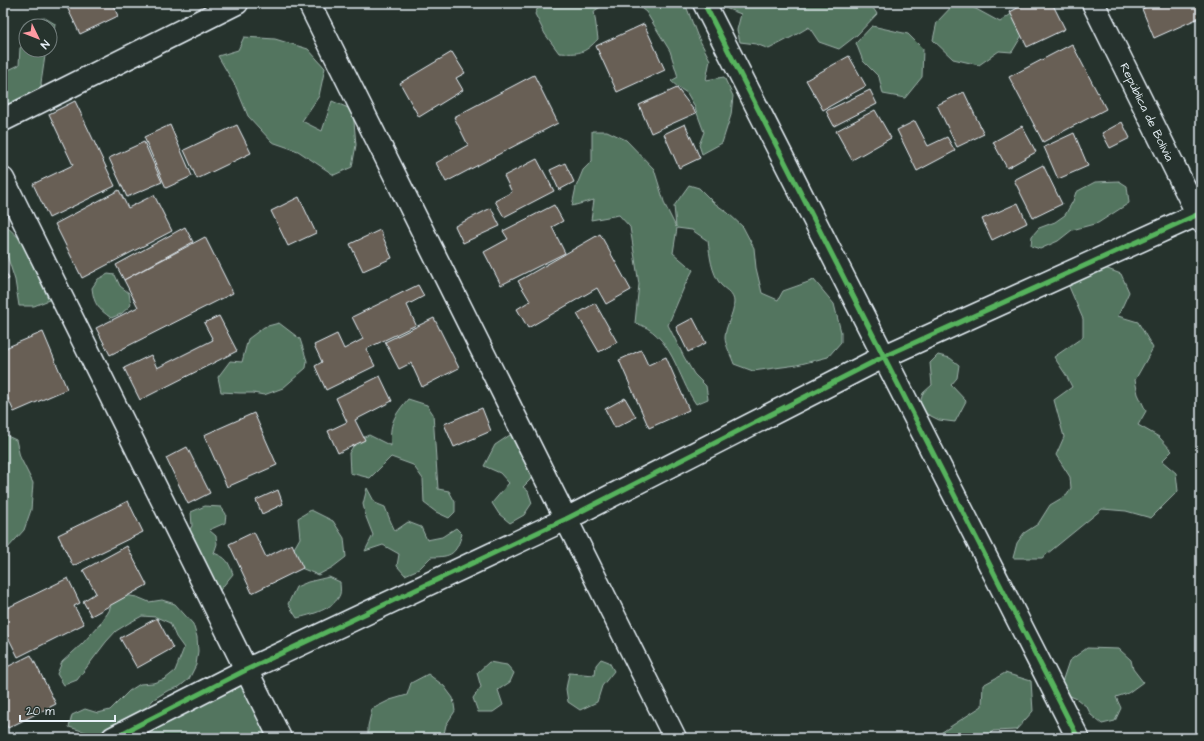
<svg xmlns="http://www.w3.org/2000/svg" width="1204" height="741" font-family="'Architects Daughter',sans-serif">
<rect width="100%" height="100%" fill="#26332d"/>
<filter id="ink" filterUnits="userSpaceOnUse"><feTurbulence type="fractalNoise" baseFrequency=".025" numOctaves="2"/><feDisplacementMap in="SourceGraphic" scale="8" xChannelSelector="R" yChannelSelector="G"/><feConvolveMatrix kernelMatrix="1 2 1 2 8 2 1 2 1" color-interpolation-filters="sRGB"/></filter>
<g filter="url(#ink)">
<!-- green -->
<g fill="#53745e" stroke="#9eb2ab" fill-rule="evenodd">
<path d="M540,3H607L594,11L598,39C584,54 579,54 559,53L545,34L535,14Z"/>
<path d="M634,3H685L697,35L710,60L706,80L724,77L733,96L731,115L722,143L702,154L699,145L704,132L694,105L687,93L679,88L671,81L678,77L670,51L646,12Z"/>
<path d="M712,3H870L877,14L857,35L839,49L819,42L809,27L792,37L769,49L756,44L740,42L737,30L741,14Z"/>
<path d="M955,3H965L1000,22L1014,12L1024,32L1012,52L999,51L979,65L953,59L933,40L937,22Z"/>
<path d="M45,18L55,24L52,48L45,56L41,83L42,90L3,126L4,72L19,65L20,48L26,41L21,33L24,24L33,19ZM26,26H50V50H26Z"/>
<path d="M872,26L908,34L923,49L922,77L905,98L883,94L879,77L863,61L856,43Z"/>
<path d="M244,37L275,39L308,49L325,68L319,96L302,121L322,131L332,101L353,110L356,145L352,167L334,175L298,151L272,142L248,116L236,87L218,56L238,50Z"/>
<path d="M592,131H607L626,140L654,169L665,205L676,227L674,206L689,185L699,188L713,202L728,213L743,227L754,248L756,268L762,293L778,300L783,291L814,280L834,304L841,332V342L828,357L797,365L753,371L734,364C732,358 725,344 725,338C725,326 734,314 734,302C734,294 726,290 721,285C711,272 710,256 708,241L692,230L677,228L673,253L693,270L685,285L668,325L684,357L694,374L706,386L708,399L696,404C677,377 672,333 635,323L639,284L630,227L619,215L591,220L594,200L572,206L576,187L583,170L592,161Z"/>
<path d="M1119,181L1127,186L1129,203L1098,223L1072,230L1058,241L1040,249L1031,246L1032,236L1039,228L1055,222L1065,215L1073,201L1076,192L1095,182Z"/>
<path d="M3,223L21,240L49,300L34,306H19L15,280L5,249L3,248Z"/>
<path d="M1102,267L1121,274L1129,292L1118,316L1138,322L1153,348L1135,380L1138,394L1146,411L1138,425L1159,437L1172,451L1162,461L1176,473L1178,491L1151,518L1126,511L1102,509L1042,558H1013L1017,543L1024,533L1038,524L1050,505L1067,495L1071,488L1070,477L1056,455L1064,437L1054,400L1072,387L1066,375L1054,357L1083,337V319L1067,282Z"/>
<path d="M108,274L115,275L120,286L129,293L131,305L121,314L111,318C98,308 94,305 92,288L98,279Z"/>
<path d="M279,323L300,339L307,361L306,368L283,388L264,395L253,393H239L221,392L218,377L230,361L242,362L248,339L264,327Z"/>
<path d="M938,355L950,358L959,365L957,378L951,385L966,401L955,422L939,420L925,413L920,403L923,393L932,385L930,363Z"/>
<path d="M408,399L427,405L433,414L438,489L449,491L455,502V512L449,518L436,512L424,503L423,479L413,465L391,457L370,478L350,473L349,453L357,440L369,435L391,446C389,423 394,416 408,399Z"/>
<path d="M3,434L16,440L20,457L33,483L31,510L24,530L7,549H3Z"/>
<path d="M510,435L526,438L530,452L523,459L534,469L530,480L523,487L528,491L532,503L524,515L510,523L499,514L492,503L509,483L500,473L484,466L495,445Z"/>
<path d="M367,488L375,503L385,507L390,520L395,531L408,522L421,527L427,540L442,537L456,528L462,534C456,554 452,557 431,557L419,569L405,575L397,566L399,554L383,545L365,551L373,535L366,517L363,504Z"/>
<path d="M205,506L221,507L226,514L225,523L209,530L216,536L217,544L214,553C227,558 228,561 233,574L220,590L207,584L184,538L192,526L191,512Z"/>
<path d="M311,510L333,521L344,538L346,557L333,567L318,575L301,568L292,552L300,538L298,518Z"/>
<path d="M329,577L340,582C340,585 341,591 340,594C335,609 310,615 297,618L288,604L296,587L308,582Z"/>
<path d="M124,595L137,597L149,602L162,600L175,604L193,624L197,637L198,651L196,665L189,679L179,687L167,691L154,699L145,709L138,721L102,737L69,727L72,715L85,709L98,713L110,710L129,691L140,684L153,683L165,679L175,671L184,648L176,637L170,623L156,617L142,616L129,623L116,631L106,642L77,680L64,685L57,674L62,662L82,644L101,623L109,611L113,597Z"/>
<path d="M1087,648L1119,649L1131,660L1133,669L1143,682L1128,693L1116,697L1121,708L1115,721L1102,724L1091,715L1087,707L1077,699L1059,691L1069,661Z"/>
<path d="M601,659L609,662L614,671L602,686L597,702L580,710L568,702L566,689L569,673L595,675L596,665Z"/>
<path d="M489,662L507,665L514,673L510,682L498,690L503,705L493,712H478L473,698L481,687L477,673Z"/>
<path d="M1005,673L1031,681L1033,711L1016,730L993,731L985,738H933L982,706L983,685Z"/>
<path d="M428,674L444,686L453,698L455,711L446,725L443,738H368V726L372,709L390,700L407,695L411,683Z"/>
<path d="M244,679L271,738H133Z"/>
</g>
<!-- building -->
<g fill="#685e54" stroke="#e8f1f8">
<path d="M65,3H112L118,16L80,34Z"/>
<path d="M1027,3H1052L1065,29L1027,47L1010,12Z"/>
<path d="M1156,3H1201V17L1154,38L1142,9Z"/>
<path d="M644,24L665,70L617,92L596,46Z"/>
<path d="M1072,44L1106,109L1043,142L1009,77Z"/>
<path d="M452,52L465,73L456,78L463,90L419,117L400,83Z"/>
<path d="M849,56L866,86L823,110L806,80Z"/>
<path d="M534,75L558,123L446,182L436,163L468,145L454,117Z"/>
<path d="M677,88L696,113L651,133L639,105Z"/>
<path d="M870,90L877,104L834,126L826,111Z"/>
<path d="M964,92L984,134L957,147L937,105Z"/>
<path d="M75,101L115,186L49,218L33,184L73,165L49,114Z"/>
<path d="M875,110L891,138L852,160L836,131Z"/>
<path d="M915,121L928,146L947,137L955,151L917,171L897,130Z"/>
<path d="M1122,122L1130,138L1110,148L1102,133Z"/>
<path d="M685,124L700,158L679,168L664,134Z"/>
<path d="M170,125L192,176L166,188L144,137Z"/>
<path d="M237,125L251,153L197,179L184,150Z"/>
<path d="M1022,126L1036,152L1007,168L993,142Z"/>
<path d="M1074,133L1088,166L1058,179L1044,147Z"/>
<path d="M144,142L162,182L127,197L109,158Z"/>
<path d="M537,159L554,191L504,217L495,201L512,192L504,176Z"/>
<path d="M565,163L574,182L559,190L550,170Z"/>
<path d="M1043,165L1062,204L1033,218L1014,180Z"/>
<path d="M119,190L128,208L154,195L172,231L82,278L55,224Z"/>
<path d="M299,197L316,233L288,246L271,211Z"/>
<path d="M1018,203L1027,223L992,240L982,219Z"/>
<path d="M554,205L563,221L552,227L565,253L501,285L484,252L508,239L503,231Z"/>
<path d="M491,208L500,226L463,243L455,226Z"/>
<path d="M185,227L193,242L124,280L116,265Z"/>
<path d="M380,230L392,258L363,271L350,244Z"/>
<path d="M600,234L631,290L606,304L597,288L528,328L517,309L530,301L518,281Z"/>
<path d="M205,237L233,293L110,355L96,328L138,307L124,280Z"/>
<path d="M3,267L9,279L3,282Z"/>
<path d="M418,285L424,296L407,305L416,325L366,349L375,366L326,390L315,366L322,362L314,345L337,334L344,349L363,339L352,317Z"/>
<path d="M595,303L617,342L599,352L577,314Z"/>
<path d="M219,316L237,351L140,400L124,368L151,355L157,368L213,340L204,323Z"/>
<path d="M434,318L459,368L422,387L411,363L399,369L385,342Z"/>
<path d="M693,318L706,343L688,352L676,327Z"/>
<path d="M43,332L67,389L14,412L3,387V349Z"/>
<path d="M641,350L648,365L666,357L689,410L649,428L619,360Z"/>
<path d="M380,376L392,401L355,420L365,440L338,453L328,431L347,422L336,398Z"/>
<path d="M625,398L636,417L615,428L605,409Z"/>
<path d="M482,408L491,431L454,447L444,424Z"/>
<path d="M254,413L277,465L227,487L204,435Z"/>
<path d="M187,447L210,493L188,504L166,458Z"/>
<path d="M278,490L283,504L262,514L256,500Z"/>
<path d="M128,501L143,532L73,566L58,535Z"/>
<path d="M254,532L266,557L292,544L303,568L252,593L229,544Z"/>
<path d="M127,546L147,585L91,616L83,601L96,593L83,570Z"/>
<path d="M68,578L80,603L74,606L84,624L18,657L3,627V610Z"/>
<path d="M157,618L173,648L137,668L120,638Z"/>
<path d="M31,655L56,704L8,728L3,718V669Z"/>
</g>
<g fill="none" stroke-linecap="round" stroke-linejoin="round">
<!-- minor casing -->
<g stroke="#e8f1f8" stroke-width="25">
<g id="minor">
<path d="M309,3L675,738"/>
<path d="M704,3L1078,738"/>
<path d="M1093,3L1201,221"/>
<path d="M3,120L237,3"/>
<path d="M3,179L280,738"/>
<path d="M113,738L246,670L566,519L885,356L1201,213"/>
</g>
</g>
<!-- minor -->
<use href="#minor" stroke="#26332d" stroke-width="22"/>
<!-- cycleway casing -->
<g stroke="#26332d" stroke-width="8">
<g id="cycleway">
<path d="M704,3L1078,738"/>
<path d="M113,738L246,670L566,519L885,356L1201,213"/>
</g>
</g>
<!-- cycleway -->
<use href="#cycleway" stroke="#56b35d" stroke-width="5"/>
</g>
</g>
<g text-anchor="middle" stroke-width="4" stroke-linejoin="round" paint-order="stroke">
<!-- street labels -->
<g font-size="12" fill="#e8f1f8" stroke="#26332d">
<text transform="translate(1147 112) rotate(64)" y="4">República de Bolivia</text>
</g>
</g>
<!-- margin -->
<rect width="1204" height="741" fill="none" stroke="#26332d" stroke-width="16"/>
<rect x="8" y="8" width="1188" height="725" fill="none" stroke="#e8f1f8" stroke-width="1.5" filter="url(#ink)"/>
<!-- north arrow -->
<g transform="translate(38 38) rotate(133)"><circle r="19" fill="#26332d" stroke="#747f7e"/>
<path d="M0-3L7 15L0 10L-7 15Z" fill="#ff9aa2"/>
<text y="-6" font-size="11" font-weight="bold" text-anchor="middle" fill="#e8f1f8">N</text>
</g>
<!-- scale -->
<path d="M20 715v6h95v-6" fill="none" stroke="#e8f1f8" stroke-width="2"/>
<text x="26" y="715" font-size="12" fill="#e8f1f8" stroke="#26332d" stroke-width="3" paint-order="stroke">20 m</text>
</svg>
